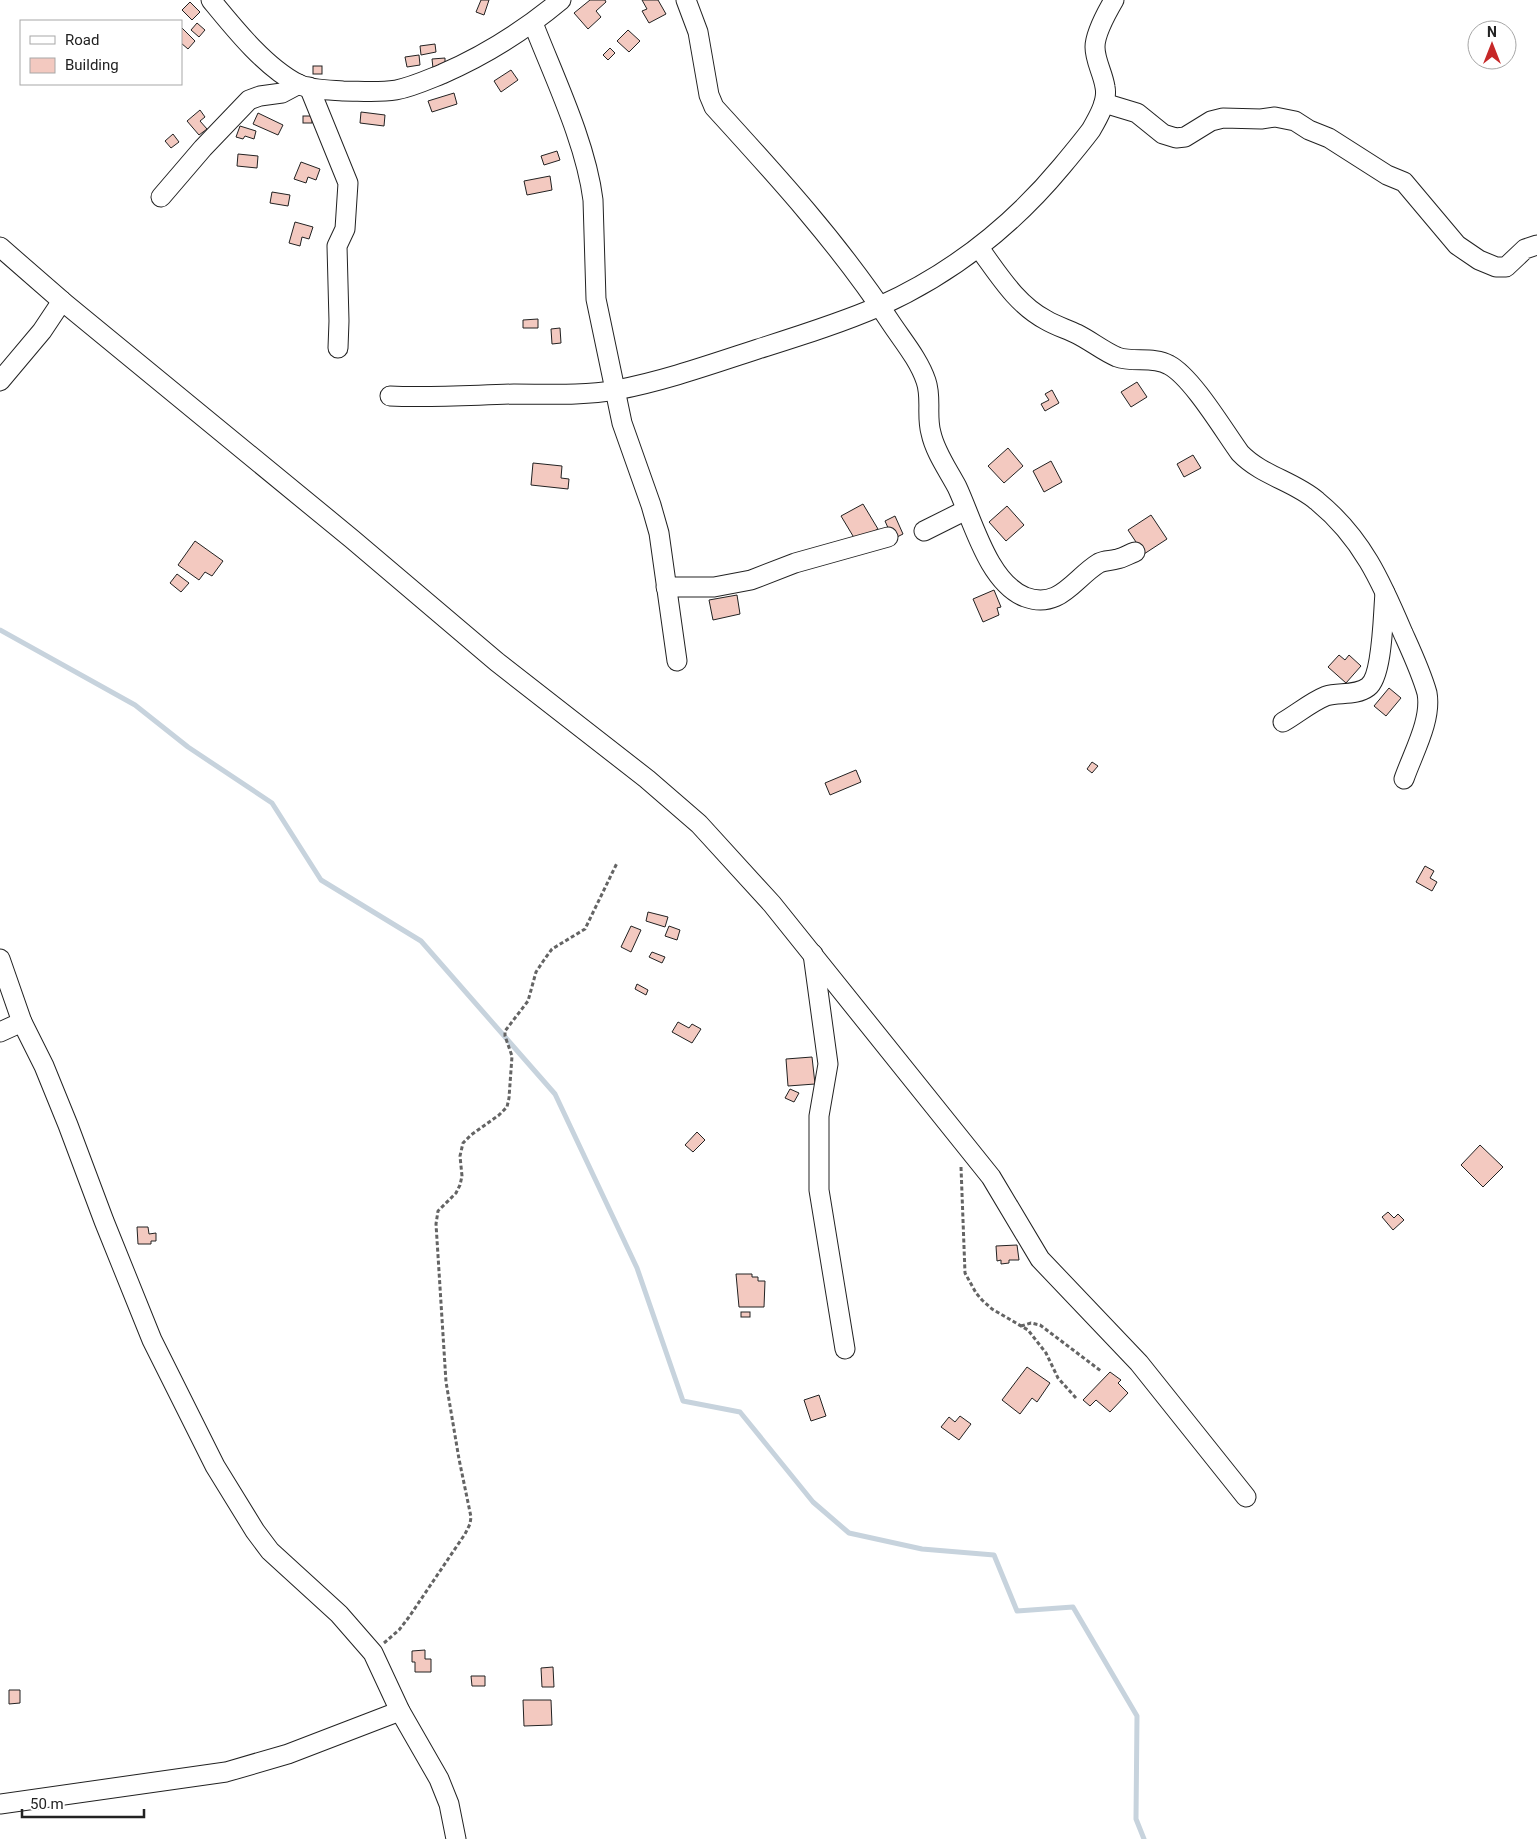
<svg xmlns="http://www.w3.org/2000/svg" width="1537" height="1839" font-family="Roboto,sans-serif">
<rect width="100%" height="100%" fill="#fff"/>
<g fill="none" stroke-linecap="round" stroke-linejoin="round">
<!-- stream -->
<path stroke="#c7d3dd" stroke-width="5" d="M0,630L135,705L188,747L272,803L321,880L421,941L555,1094L637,1268L683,1401L740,1412L813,1502L849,1533L922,1549L994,1555L1017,1611L1073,1607L1137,1716L1136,1819L1144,1839"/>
</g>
<!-- building -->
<g fill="#f3c9c0" stroke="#222">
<path d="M481,0H489L484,15L476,12Z"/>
<path d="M590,0H605L606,2L596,11L601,17L588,29L574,13Z"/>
<path d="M642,0H658L666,14L649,23L642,11L647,9Z"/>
<path d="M190,2L200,12L192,20L182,10Z"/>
<path d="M197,23L205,30L199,37L191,30Z"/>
<path d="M181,27L195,41L188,49L181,43Z"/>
<path d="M628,30L640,41L629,52L617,41Z"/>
<path d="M435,44L436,52L421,55L420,46Z"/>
<path d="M610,48L615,53L608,60L603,55Z"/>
<path d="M419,55L420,65L407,67L405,57Z"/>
<path d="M445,58V67L433,68L432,59Z"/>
<rect x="313" y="66" width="9" height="8"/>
<path d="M511,70L518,80L501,92L494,81Z"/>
<path d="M454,93L457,104L432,112L428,101Z"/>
<path d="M200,110L205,117L200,121L207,129L199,135L187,121Z"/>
<path d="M361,112L385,115L384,126L360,123Z"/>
<path d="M258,113L283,125L278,135L253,124Z"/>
<rect x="303" y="116" width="9" height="7"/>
<path d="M240,126L256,131L254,139L245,136L243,139L236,137Z"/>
<path d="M173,134L179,142L171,148L165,141Z"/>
<path d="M557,151L560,160L544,165L541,156Z"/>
<path d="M238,154L258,156L257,168L237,166Z"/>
<path d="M301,162L320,169L316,180L308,177L306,183L294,179Z"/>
<path d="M550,176L552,190L527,195L524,181Z"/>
<path d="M272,192L290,195L288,206L270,203Z"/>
<path d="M295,222L313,227L309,239L302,237L300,246L289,243Z"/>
<path d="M538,319V328H523V320Z"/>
<path d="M560,328L561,343L552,344L551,329Z"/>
<path d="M1137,382L1147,397L1131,407L1121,392Z"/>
<path d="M1052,390L1059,403L1045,411L1041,404L1049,400L1045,394Z"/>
<path d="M1008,448L1023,466L1004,483L988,466Z"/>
<path d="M1193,455L1201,468L1184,477L1177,464Z"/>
<path d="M1051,461L1062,482L1044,492L1033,471Z"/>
<path d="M533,463L562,466L561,478L569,479L568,489L531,485Z"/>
<path d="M863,504L878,529L856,541L841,516Z"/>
<path d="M1007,506L1024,525L1006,541L989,522Z"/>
<path d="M1151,515L1167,539L1144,554L1128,530Z"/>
<path d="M895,516L903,534L893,539L885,521Z"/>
<path d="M195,541L223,561L212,576L205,572L199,580L178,565Z"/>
<path d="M177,574L189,583L181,592L170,583Z"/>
<path d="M994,590L1001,607L997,608L999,615L983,622L973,599Z"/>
<path d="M737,595L740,614L713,620L709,600Z"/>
<path d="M1339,655L1345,660L1349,655L1361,666L1346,683L1328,667Z"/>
<path d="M1389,688L1401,698L1386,716L1374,706Z"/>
<path d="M1092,762L1098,766L1092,773L1087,769Z"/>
<path d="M856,770L861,782L830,795L825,783Z"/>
<path d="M1425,866L1434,871L1430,878L1437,882L1432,891L1416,882Z"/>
<path d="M648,912L668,917L665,927L646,921Z"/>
<path d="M631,926L641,930L631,952L621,947Z"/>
<path d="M669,926L680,930L677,940L665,936Z"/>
<path d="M652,952L665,957L662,963L649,957Z"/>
<path d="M637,984L648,990L646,995L635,989Z"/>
<path d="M678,1022L689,1028L692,1024L701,1029L692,1043L672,1032Z"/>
<path d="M812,1057L815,1084L788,1086L786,1059Z"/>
<path d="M790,1089L799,1093L794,1102L785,1098Z"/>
<path d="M697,1132L705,1140L693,1152L685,1145Z"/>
<path d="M1480,1145L1503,1167L1483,1187L1461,1165Z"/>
<path d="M1388,1212L1394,1218L1398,1214L1404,1220L1393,1230L1382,1217Z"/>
<path d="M137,1227H148L149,1234L156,1233V1241H151V1244H138Z"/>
<path d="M1017,1245L1019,1260H1009V1263L1001,1264V1260L997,1261L996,1246Z"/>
<path d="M736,1274H752V1277H758V1281H765L764,1307H739Z"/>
<rect x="741" y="1312" width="9" height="5"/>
<path d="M1027,1367L1050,1383L1037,1402L1032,1398L1020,1414L1002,1400Z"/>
<path d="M1110,1372L1121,1380L1118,1383L1128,1393L1110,1412L1096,1400L1090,1406L1083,1400Z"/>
<path d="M819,1395L826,1416L811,1421L804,1400Z"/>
<path d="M960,1416L971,1424L959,1440L941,1427L949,1417L955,1422Z"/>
<path d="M425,1650V1659H431V1672H415V1662H412V1651Z"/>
<path d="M553,1667L554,1687H542L541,1668Z"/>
<path d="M471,1676H485V1686H472Z"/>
<path d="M9,1690H20V1703L9,1704Z"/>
<path d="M523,1700H551L552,1725L524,1726Z"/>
</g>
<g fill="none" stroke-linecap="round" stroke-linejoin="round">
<!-- minor casing -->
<g stroke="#222" stroke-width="21">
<g id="minor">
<path d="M211,0C234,28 265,67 298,84C310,90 329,90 343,91C360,91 378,93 396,90C412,87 427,80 442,74C486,55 525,30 561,0"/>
<path d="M686,0L698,32L709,95L714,107C777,176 840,245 891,323C903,341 919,360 926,381C932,398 926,416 931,433C935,452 948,470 957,487C973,521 988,582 1025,597C1060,610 1074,578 1099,563C1105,560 1111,561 1117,559C1123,558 1129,554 1135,552"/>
<path d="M533,23C554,77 586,143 593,200L596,299L622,423L651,505L659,533L677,661"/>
<path d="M309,87L348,183L345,229L337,246L339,321L338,348"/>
<path d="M1104,103L1137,113L1163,134L1176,138L1185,137L1211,121L1223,118L1261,119L1275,117L1295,121L1309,130L1329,138L1387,175L1404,182L1457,245L1479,260L1496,267H1506L1525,249L1537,245"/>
<path d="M161,197L203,148L249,100L260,96L282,93L299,84"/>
<path d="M0,247L62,301L352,539L497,662L647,779L699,824L772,904L991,1177L1040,1259L1139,1363L1246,1497"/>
<path d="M979,248C999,275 1016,304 1046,320C1056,326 1067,329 1077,334C1091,341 1103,351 1117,357C1133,363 1153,356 1169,365C1192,377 1224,431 1240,453C1262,476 1294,481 1317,501C1362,538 1381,581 1403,633C1412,653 1421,672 1427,693C1432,720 1413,753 1404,779"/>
<path d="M0,381L42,331L62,301"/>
<path d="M390,396C431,398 473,395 514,394C548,394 583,396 616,390C664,381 712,364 758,349C799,336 841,323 880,306C951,274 1013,225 1062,166C1072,154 1082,142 1091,130C1098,118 1108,101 1105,87C1103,73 1095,61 1095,47C1095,33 1107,12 1114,0"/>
<path d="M924,531L966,510"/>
<path d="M666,587H714L751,580L795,563L888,537"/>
<path d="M1283,722C1297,714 1311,702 1326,696C1339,692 1356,696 1368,687C1383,676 1383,613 1385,593"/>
<path d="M813,954L828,1064L819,1116V1190L845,1349"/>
<path d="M0,959L22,1022L44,1066L68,1125L104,1221L152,1340L215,1466L255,1531L270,1551L339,1614L373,1653L400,1711L439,1779L449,1804L456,1839"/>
<path d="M0,1032L22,1022"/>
<path d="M0,1804L226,1772L288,1754L400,1711"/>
</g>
</g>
<!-- path -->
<g stroke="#646464" stroke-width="3" stroke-dasharray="4 2.5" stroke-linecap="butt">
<path d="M961,1167L965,1273L976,1293L982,1300L992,1309L1028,1330L1046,1353L1058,1378L1076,1398"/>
<path d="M1021,1326L1031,1323L1040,1325L1101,1371"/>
<path d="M384,1643L399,1630L409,1617L465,1534L470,1524L471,1517L459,1459L446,1382L436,1224L438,1211L456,1193L460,1185L462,1176L460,1156L463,1143L471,1135L499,1115L507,1107L509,1098L512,1056L505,1036V1031L528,1001L536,972L544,960L552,949L585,929L617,863"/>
</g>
<!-- minor -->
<use href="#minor" stroke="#fff" stroke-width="19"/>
</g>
<!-- legend -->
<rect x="20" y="20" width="162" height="65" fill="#ffffff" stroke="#a7a7a7"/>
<rect x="30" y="36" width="25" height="8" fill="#ffffff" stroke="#a7a7a7"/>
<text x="65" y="45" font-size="15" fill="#222222">Road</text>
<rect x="30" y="58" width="25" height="15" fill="#f3c9c0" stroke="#a7a7a7"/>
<text x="65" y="70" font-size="15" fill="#222222">Building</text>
<!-- north arrow -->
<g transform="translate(1492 45)"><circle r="24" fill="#ffffff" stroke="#a7a7a7"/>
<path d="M0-4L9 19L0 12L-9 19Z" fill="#c62828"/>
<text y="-8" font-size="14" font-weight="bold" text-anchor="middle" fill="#222222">N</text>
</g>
<!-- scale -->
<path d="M22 1809v8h122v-8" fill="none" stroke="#222222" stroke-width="2.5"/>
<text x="30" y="1809" font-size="15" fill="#222222" stroke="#ffffff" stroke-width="4" paint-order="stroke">50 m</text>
</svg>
